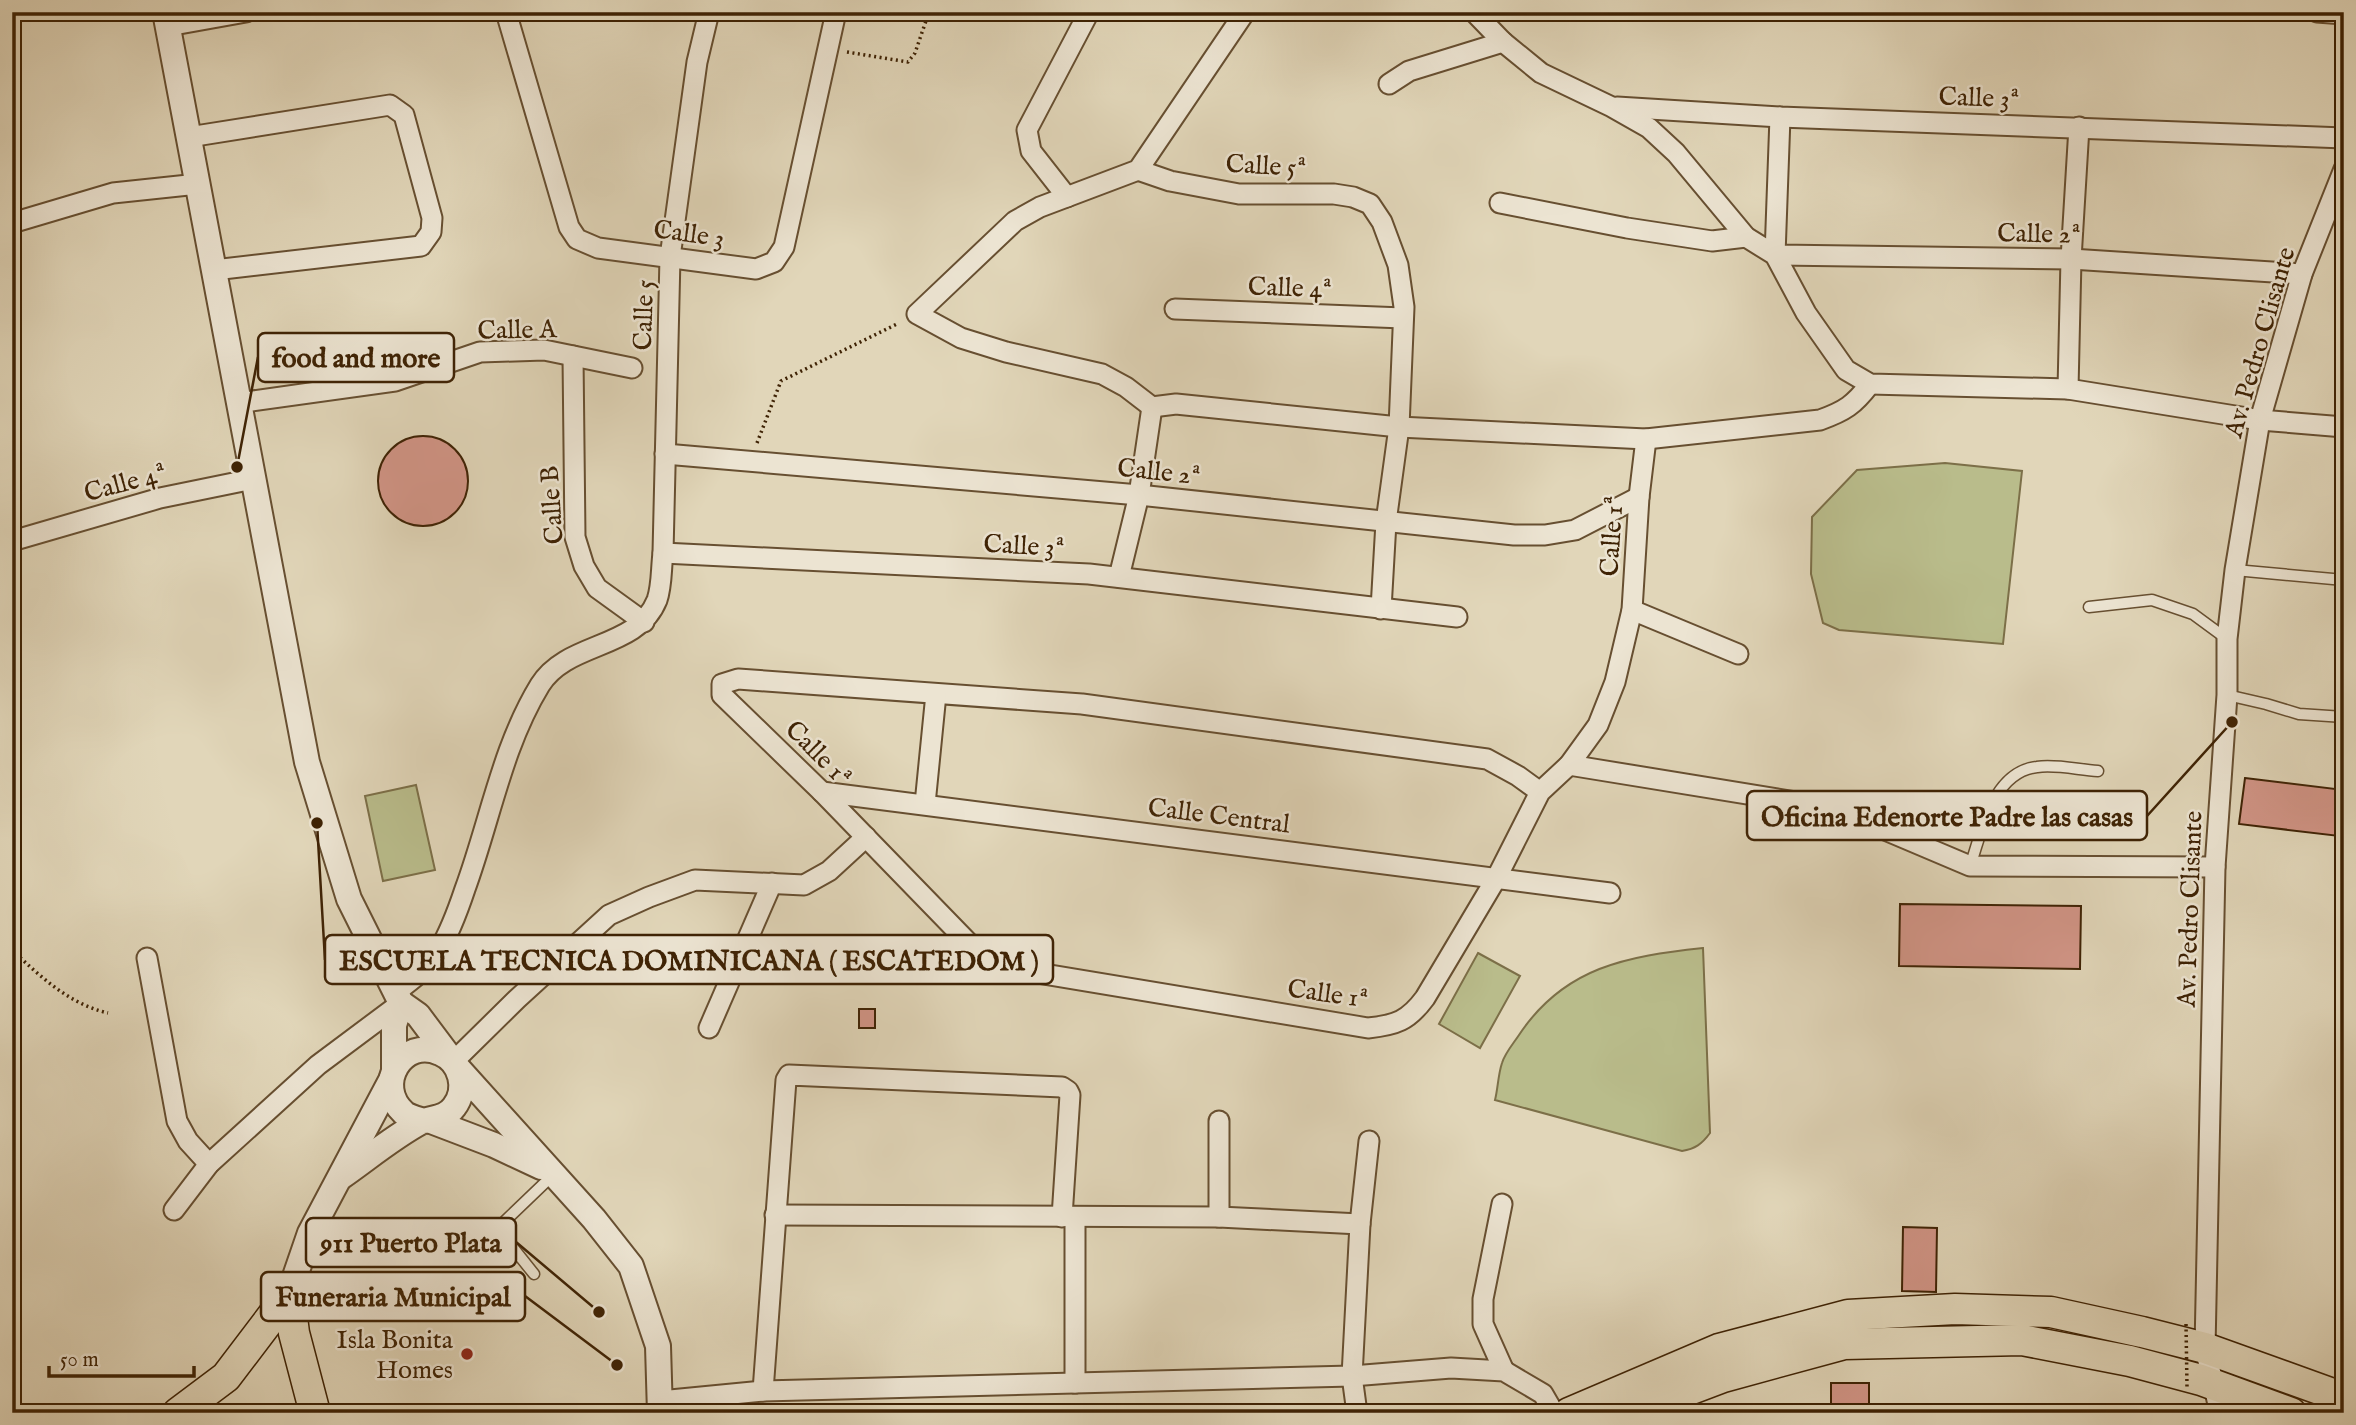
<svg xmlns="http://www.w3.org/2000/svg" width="2356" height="1425" font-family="'IM FELL English',serif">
<rect width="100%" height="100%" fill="#e1d6b9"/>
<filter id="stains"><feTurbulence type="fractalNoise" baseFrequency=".00286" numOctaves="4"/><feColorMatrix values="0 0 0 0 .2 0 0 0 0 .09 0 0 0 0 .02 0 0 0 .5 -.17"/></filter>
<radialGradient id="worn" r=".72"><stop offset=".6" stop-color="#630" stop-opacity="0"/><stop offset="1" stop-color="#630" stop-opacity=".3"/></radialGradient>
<!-- green -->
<g fill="#b9bc8b" stroke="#7c6f48" stroke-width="2">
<path d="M1945,463L2022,471L2003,644L1839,630L1823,623L1811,574L1812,517L1857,470Z"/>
<path d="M416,785L435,870L383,881L365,796Z"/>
<path d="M1703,948L1710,1133C1702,1144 1695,1149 1682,1151L1495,1100C1498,1088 1498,1075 1502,1063C1505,1053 1513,1044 1519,1035C1564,967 1627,956 1703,948Z"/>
<path d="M1478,953L1520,976L1480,1048L1439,1024Z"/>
</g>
<!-- building -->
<g fill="#d29587" stroke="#3e2204" stroke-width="2">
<circle cx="423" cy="481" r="45"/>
<path d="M2245,778L2344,790L2339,836L2239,824Z"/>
<path d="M1900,904L2081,906L2080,969L1899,966Z"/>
<rect x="859" y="1009" width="16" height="19"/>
<path d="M1903,1227L1937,1228L1936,1292L1902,1291Z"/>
<rect x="1831" y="1383" width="38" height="30"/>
</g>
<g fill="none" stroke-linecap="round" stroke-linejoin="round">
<!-- service casing -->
<g stroke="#674f31" stroke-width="13">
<g id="service">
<path d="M2235,570L2344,580"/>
<path d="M2089,607L2152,600L2193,614L2227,639"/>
<path d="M2227,695L2266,704L2299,714L2344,717"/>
<path d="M1970,866C1982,832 1992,772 2037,767C2056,764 2079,770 2098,771"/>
<path d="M534,1274L502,1234V1228L505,1221L554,1174"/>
</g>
</g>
<!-- minor casing -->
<g stroke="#674f31" stroke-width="23">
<g id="minor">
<path d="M506,12L569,227L577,239L598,248L756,269L774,262L784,247L836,12"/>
<path d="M1474,12L1503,42L1541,73L1612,107L1649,128L1676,153L1746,237L1775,255L1806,313L1846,370L1870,384L2068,389L2260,420L2344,427"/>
<path d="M2317,12L2344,14"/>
<path d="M168,26L246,12"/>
<path d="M1389,84L1409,71L1503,42"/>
<path d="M1617,107L1780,117L2344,138"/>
<path d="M1780,117L1775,255L2071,259L2302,274"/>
<path d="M189,137L390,105L404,115L432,218L431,232L421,246L214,270"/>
<path d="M1138,170L1170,181L1239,194H1334L1353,197L1370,204L1382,222L1398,265L1404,307L1399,427L1386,522L1381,609"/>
<path d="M1067,197L1031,151L1027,130L1089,12"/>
<path d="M1500,203L1627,228L1712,241L1746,237"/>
<path d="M12,223L113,193L198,184"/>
<path d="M1175,309L1403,318"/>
<path d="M573,356L575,537L584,566L597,588L644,622"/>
<path d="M2068,389L2071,259L2079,127"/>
<path d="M238,403L395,381L480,352L544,350L632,368"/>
<path d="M1152,407L1176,404L1399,427L1646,439L1820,420C1845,411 1854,405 1870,384"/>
<path d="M1152,407L1126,387L1102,374L1006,352L961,338L917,314L1015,221L1040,207L1138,170L1245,12"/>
<path d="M665,454L1139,495L1514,535H1545L1575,530L1639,497"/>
<path d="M12,541L160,498L253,479"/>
<path d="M663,553L1089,574L1457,617"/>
<path d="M1119,577L1139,495L1152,407"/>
<path d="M1632,610L1738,654"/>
<path d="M1569,765L1833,808L1970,866L2215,867"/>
<path d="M822,792L1610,893"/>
<path d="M1540,792L1518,776L1487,759L1082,704L738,679L722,684V695L822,792L990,965L1368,1028C1396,1025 1408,1021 1425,998L1497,877L1540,792L1569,765L1598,725L1615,682L1632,610L1639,497L1646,439"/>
<path d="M925,804L936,694"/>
<path d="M147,958L177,1121L188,1141L209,1164"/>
<path d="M396,992C412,980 428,968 438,952C450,932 458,910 465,889C490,821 502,747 540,685C567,641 637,650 657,600C662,586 661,568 663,553L670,257L697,62L709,12"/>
<path d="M709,1028L772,883"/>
<path d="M453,1062L517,999L609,915L649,897L695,880L804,885L829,871L866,837"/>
<path d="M1219,1121V1217"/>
<path d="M1502,1204L1483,1299V1324L1504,1371"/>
<path d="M174,1210L209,1164L318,1065L401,1003"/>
<path d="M775,1215L1219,1217L1360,1224"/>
<path d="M1075,1217V1383"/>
<path d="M763,1391L786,1080L789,1075L1062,1087L1068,1091L1070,1095L1062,1217"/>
<path d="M660,1401L763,1391L1352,1376L1451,1368L1504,1371L1543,1394L1554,1413"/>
<path d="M1357,1413L1352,1376L1360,1224L1369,1141"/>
<path d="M2220,1413L2205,1348L2215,867L2227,695V639L2235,570L2260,420L2302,274L2344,169"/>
</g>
</g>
<!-- tertiary casing -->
<g stroke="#674f31" stroke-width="28">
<g id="tertiary">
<path d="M165,12L307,762L349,899L401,1003L418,1015L451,1059"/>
<path d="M456,1066L594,1219L631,1266L658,1346L660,1413"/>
<path d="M394,1070V1025L401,1003"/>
<path d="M431,1121L494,1145L541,1167"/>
<path d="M341,1177C367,1159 393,1137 421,1122C433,1117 445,1119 454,1107C468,1089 461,1062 440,1053C403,1036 373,1085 404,1113C409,1117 418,1119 424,1121"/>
<path d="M289,1294L310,1233L390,1082"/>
</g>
</g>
<!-- primary casing -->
<g stroke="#3e2204" stroke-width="33">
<g id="primary">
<path d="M289,1294L294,1333L315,1413"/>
<path d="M178,1413L226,1377L289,1294"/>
<path d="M1569,1413L1719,1349L1848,1315L1955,1309L2051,1312L2142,1332L2205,1348L2344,1398"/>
<path d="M1628,1413L1723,1377L1844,1344L2022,1340L2130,1361L2201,1380L2291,1413"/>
</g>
</g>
<!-- path -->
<g stroke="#3e2204" stroke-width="3.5" stroke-dasharray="2 3.5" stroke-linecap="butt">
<path d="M847,52L908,62L915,53L929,12"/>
<path d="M757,443L781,381L899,323"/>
<path d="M12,950C41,977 69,1004 108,1013"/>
</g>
<!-- service -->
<use href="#service" stroke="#ece4d2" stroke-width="10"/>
<!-- minor -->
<use href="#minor" stroke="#ece4d2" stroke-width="19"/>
<!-- tertiary -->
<use href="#tertiary" stroke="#ece4d2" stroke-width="24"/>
<!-- primary -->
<use href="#primary" stroke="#e1d6b9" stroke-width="30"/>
<!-- path-bridge -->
<path stroke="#3e2204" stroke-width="3.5" stroke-dasharray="2 3.5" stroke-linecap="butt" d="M2186,1324L2187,1387"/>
</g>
<!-- markers -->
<circle fill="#8f2418" stroke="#ece4d2" stroke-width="2.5" cx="467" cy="1354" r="7"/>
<g text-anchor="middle" stroke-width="5" stroke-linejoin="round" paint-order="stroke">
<!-- street labels -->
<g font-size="26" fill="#3e2204" stroke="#ece4d2">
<text transform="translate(1979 97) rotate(2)" y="9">Calle 3ª</text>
<text transform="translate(1266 165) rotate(3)" y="9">Calle 5ª</text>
<text transform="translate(689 233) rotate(8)" y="9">Calle 3</text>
<text transform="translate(2039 233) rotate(1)" y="9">Calle 2ª</text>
<text transform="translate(1290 287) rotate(2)" y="9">Calle 4ª</text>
<text transform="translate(643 315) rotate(-88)" y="9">Calle 5</text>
<text transform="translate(517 329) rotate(-1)" y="9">Calle A</text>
<text transform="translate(2259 342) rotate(-74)" y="9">Av. Pedro Clisante</text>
<text transform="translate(1159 471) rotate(6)" y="9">Calle 2ª</text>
<text transform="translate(125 482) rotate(-15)" y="9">Calle 4ª</text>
<text transform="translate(551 505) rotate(-94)" y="9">Calle B</text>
<text transform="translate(1611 536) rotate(-86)" y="9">Calle 1ª</text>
<text transform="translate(1024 545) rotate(3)" y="9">Calle 3ª</text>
<text transform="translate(819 753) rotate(45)" y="9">Calle 1ª</text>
<text transform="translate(1219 815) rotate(7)" y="9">Calle Central</text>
<text transform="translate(2189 909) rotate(-88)" y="9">Av. Pedro Clisante</text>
<text transform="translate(1328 993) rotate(8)" y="9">Calle 1ª</text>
</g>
<!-- poi labels -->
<g font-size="26" fill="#3e2204" stroke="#ece4d2" text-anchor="end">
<text x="453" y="1348">Isla Bonita<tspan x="453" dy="30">Homes</tspan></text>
</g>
</g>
<!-- callouts -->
<path fill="none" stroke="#3e2204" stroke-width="2.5" d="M237 467L258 357M2232 722L2147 816M317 823L325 960M599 1312L516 1242M617 1365L525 1296"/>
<g fill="#3e2204" stroke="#ece4d2" stroke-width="2.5">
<circle cx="237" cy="467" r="7"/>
<circle cx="2232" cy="722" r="7"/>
<circle cx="317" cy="823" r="7"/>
<circle cx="599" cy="1312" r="7"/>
<circle cx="617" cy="1365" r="7"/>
</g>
<g fill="#ece4d2" stroke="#3e2204" stroke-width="2.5">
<rect x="258" y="333" width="196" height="49" rx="7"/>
<rect x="1747" y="791" width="400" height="49" rx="7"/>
<rect x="325" y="935" width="728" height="49" rx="7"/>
<rect x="306" y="1218" width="210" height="49" rx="7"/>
<rect x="261" y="1272" width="264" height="49" rx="7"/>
</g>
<g font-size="28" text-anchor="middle" font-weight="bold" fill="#3e2204">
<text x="356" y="367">food and more</text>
<text x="1947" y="826">Oficina Edenorte Padre las casas</text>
<text x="689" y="970">ESCUELA TECNICA DOMINICANA ( ESCATEDOM )</text>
<text x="411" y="1252">911 Puerto Plata</text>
<text x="393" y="1306">Funeraria Municipal</text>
</g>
<!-- margin -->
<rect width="2356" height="1425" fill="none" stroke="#e1d6b9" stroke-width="42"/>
<rect x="14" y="14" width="2328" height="1397" fill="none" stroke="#3e2204" stroke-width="3.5"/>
<rect x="21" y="21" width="2314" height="1383" fill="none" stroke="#3e2204" stroke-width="2"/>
<!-- scale -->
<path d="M49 1366v10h145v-10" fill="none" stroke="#3e2204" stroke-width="3.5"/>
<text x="60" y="1366" font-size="21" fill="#3e2204" stroke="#ece4d2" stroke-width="5" paint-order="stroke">50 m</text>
<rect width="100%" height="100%" filter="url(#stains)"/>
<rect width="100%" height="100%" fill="url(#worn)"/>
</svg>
